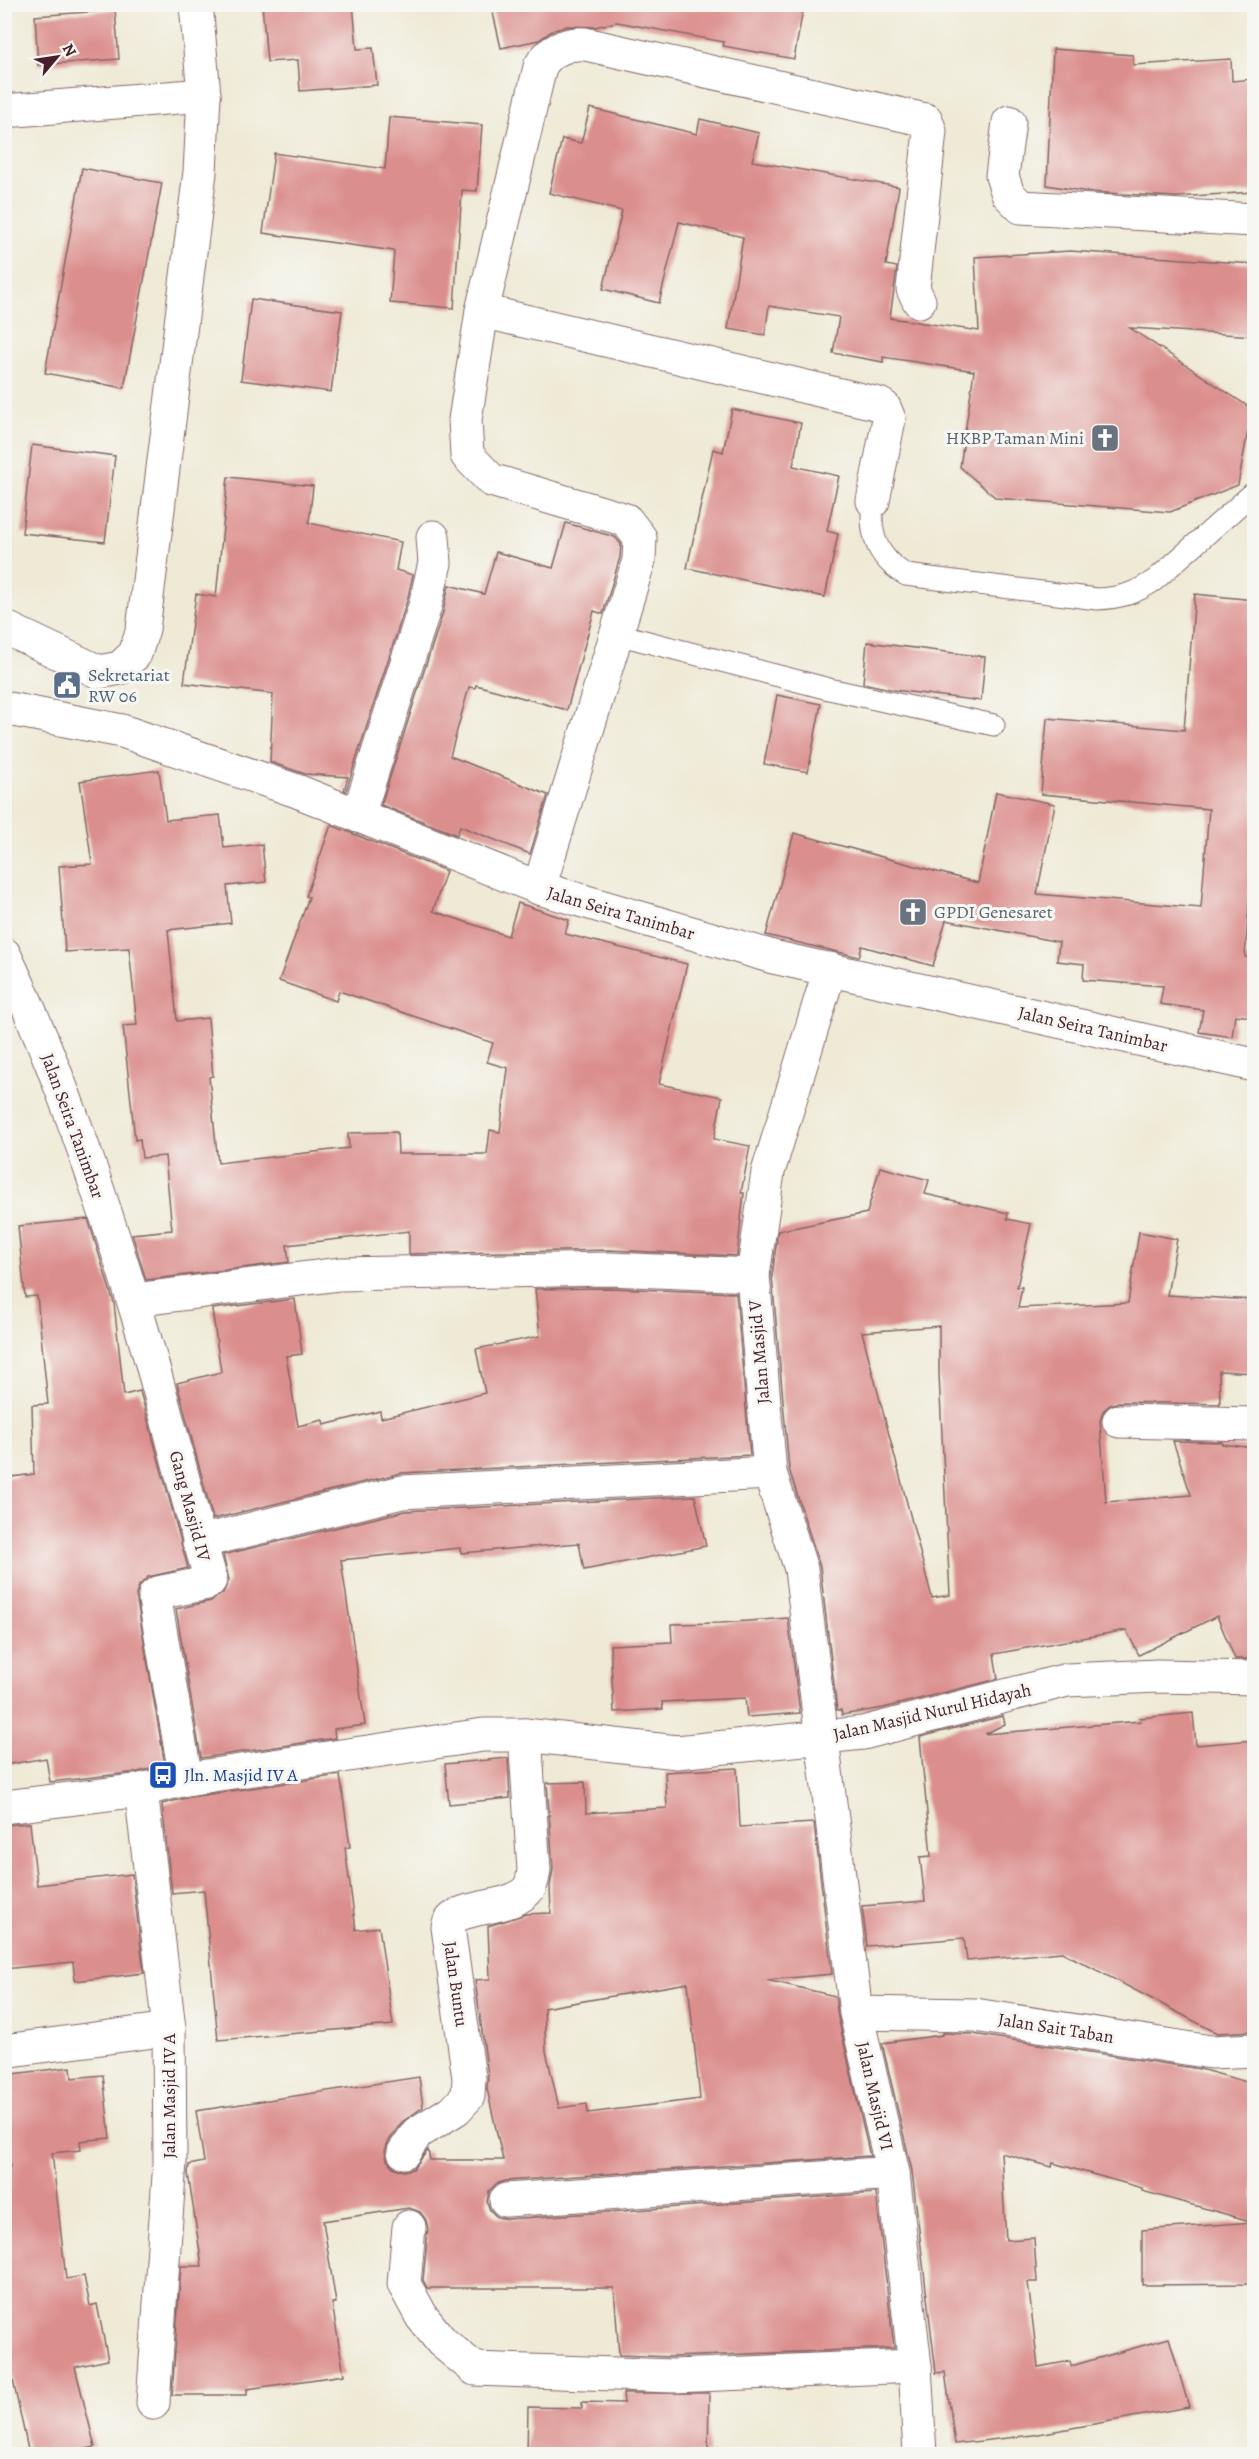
<svg xmlns="http://www.w3.org/2000/svg" width="1259" height="2459" font-family="Alegreya,serif">
<rect width="100%" height="100%" fill="#f6f6f2"/>
<filter id="ink" filterUnits="userSpaceOnUse"><feTurbulence type="fractalNoise" baseFrequency=".0167" numOctaves="2"/><feDisplacementMap in="SourceGraphic" scale="12" xChannelSelector="R" yChannelSelector="G"/><feConvolveMatrix kernelMatrix="1 2 1 2 8 2 1 2 1" color-interpolation-filters="sRGB"/></filter>
<filter id="wash" filterUnits="userSpaceOnUse"><feTurbulence type="fractalNoise" baseFrequency=".008" numOctaves="4" result="noise"/><feDisplacementMap in="SourceGraphic" scale="24" xChannelSelector="R" yChannelSelector="G"/><feGaussianBlur stdDeviation="1.35" result="paint"/><feColorMatrix in="noise" values="0 0 0 0 0 0 0 0 0 0 0 0 0 0 0 0 0 1.4 0 .05"/><feComposite in="paint" operator="in"/></filter>
<g filter="url(#wash)">
<rect width="100%" height="100%" fill="#efead6"/>
<g id="blocks">
<!-- building -->
<g fill="#db8f8d" fill-rule="evenodd">
<path d="M262,4H353L357,49L373,48L377,85L300,91L298,60L267,62Z"/>
<path d="M491,4H804L794,59L723,46L724,42L617,22L595,27L567,26L552,31L539,40L501,48Z"/>
<path d="M115,10L119,59L38,65L35,16Z"/>
<path d="M1053,49L1133,55V65L1231,59L1232,81L1254,79V192L1177,197L1088,192L1047,185Z"/>
<path d="M590,108L697,134L700,119L759,133L752,161L899,187L886,265L897,267L890,318L979,331L975,257L1070,251L1254,264V336L1130,328L1252,409L1238,485L1170,512L996,498L960,467L974,371L883,357V362L833,353L839,317L769,306L765,335L728,329L743,237L679,222L659,303L603,289L622,211L549,193L562,139L581,143Z"/>
<path d="M389,117L482,125L477,191L462,190L454,308L390,303L394,251L263,233L274,153L385,169Z"/>
<path d="M82,168L162,183L124,388L45,373Z"/>
<path d="M251,299L342,311L331,392L241,380Z"/>
<path d="M732,409L801,423L793,466L839,476L827,531L838,534L825,597L687,568L713,449L723,452Z"/>
<path d="M32,445L115,456L105,542L22,533Z"/>
<path d="M228,477L313,486L309,523L401,542L396,570L413,575L407,601L346,791L344,790L348,777L305,774L270,762L273,694L184,683L196,594L216,597Z"/>
<path d="M566,523L615,537L621,544L620,557L603,614L594,611L567,710L476,685L475,688L469,687L450,756L548,795L530,854L460,826L457,835L381,805L443,612L449,585L484,594L496,552L553,568Z"/>
<path d="M1195,594L1254,600V843L1245,957L1254,959V998L1252,1017L1235,1015L1232,1037L1199,1032L1203,1010L1160,1004L1163,986L1083,980L1084,964L1057,961L1059,942L946,920L933,966L862,946L859,957L766,935L794,833L978,883L996,792L1055,804L1037,894L1201,908L1209,809L1041,794L1047,718L1184,730Z"/>
<path d="M867,642L985,657L981,701L894,690L863,683Z"/>
<path d="M777,695L821,704L808,772L764,764Z"/>
<path d="M159,770L166,820L220,815L224,848L262,844L266,882L227,886L231,923L168,930L177,1021L208,1018L213,1076L209,1077L218,1163L349,1148L348,1133L397,1132L398,1154H487L490,1130L500,1132L508,1068L487,1062L493,1043L339,991L336,1001L279,981L309,897L306,896L331,825L446,871L433,911L508,936L518,903L569,920L565,934L687,964L659,1084L722,1097L714,1139L750,1146L741,1193H744L737,1256L610,1250L409,1254V1231L287,1245L289,1262L146,1280L132,1234L172,1230L165,1156L142,1158L140,1139L135,1140L123,1026L137,1025L129,948L65,952L59,866L92,864L80,781Z"/>
<path d="M880,1167L929,1180L925,1194L1008,1213L1007,1219L1031,1224L1017,1287H1022L1018,1308L1128,1303L1139,1232L1177,1239L1167,1295L1254,1300V1373L1219,1371L1220,1404L1119,1402L1110,1405L1103,1411L1100,1421L1106,1502L1191,1495L1173,1441L1222,1442V1444L1254,1448V1659H1235L1217,1616L1139,1655L1126,1630L994,1654L998,1679L883,1708L842,1715L841,1710H837L820,1567L789,1469L772,1276L778,1231L867,1213ZM939,1326V1375L950,1595L932,1598L862,1332Z"/>
<path d="M88,1219L114,1303L124,1395L140,1391L188,1568L148,1577L139,1586L136,1595L165,1765L138,1772L50,1782L46,1758L4,1765V1478L34,1474L32,1405L48,1404L37,1296L25,1297L18,1226Z"/>
<path d="M610,1288L736,1293L750,1455L401,1473L213,1519L177,1383L221,1372L212,1309L295,1299L302,1354L286,1356L298,1426L323,1420L324,1425L380,1411L381,1418L485,1393L476,1349L540,1336L535,1289Z"/>
<path d="M695,1496L706,1546L584,1570L579,1543L461,1553L460,1548L341,1560L365,1725L334,1729L335,1738L201,1758L176,1609L211,1601L223,1593L229,1580L223,1555L405,1511Z"/>
<path d="M788,1618L800,1713L747,1717L745,1698L662,1702L663,1709L614,1712L610,1645L672,1642L671,1624L721,1623Z"/>
<path d="M1193,1713L1196,1745L1254,1740V2031L1217,2033L1062,1952L967,1961L964,1938L867,1946L862,1906L925,1901L920,1857L931,1856L920,1737L1003,1716L1005,1724L985,1734L1141,1721L1140,1718Z"/>
<path d="M508,1758L510,1798L449,1804L445,1764Z"/>
<path d="M737,1768L740,1827L814,1823L832,1974L767,1980L835,1996L838,2017L870,2156L505,2181L496,2184L489,2191L487,2202L490,2210L497,2217L507,2219L876,2193L894,2348L673,2357L619,2355L614,2288H427L423,2280L428,2229L426,2220L420,2212L409,2208L323,2221L336,2303H332L344,2375L247,2389V2395H172L181,2266H202L188,2173L189,2165L204,2162L196,2111L419,2077L423,2107L402,2122L388,2142L385,2151L387,2160L393,2167L403,2171L413,2169L428,2150L430,2160H503L487,2089L488,2075L475,1980L490,1979L488,1926L526,1914L551,1913L550,1886L553,1869L547,1783L585,1782L586,1813L667,1808L665,1772ZM688,1983L700,2099L588,2113L587,2104L559,2108L546,2051L544,2008Z"/>
<path d="M340,1775L350,1847L345,1848L356,1930L379,1927L393,2025L218,2040L204,1890L172,1893L162,1804L190,1797Z"/>
<path d="M30,1823L37,1885L132,1874L144,1973L75,1981L73,1962L4,1969V1825Z"/>
<path d="M942,2033L973,2034L1200,2069L1254,2084V2222L1142,2191V2188L1053,2163L1052,2167L1001,2153L1006,2240L1034,2238L1037,2282H1028L1038,2367L1070,2361L1071,2366L1169,2338L1189,2407L1033,2435L955,2444L945,2372L936,2373L912,2171L882,2043L942,2035Z"/>
<path d="M71,2067L72,2078L103,2075L110,2138L80,2141L81,2150L52,2153L66,2279L84,2276L90,2306L97,2304L108,2360L75,2367L95,2447L65,2454H29L9,2362L4,2363V2168L10,2167L4,2121V2075Z"/>
<path d="M1254,2222V2284L1142,2285V2230Z"/>
<path d="M623,2393H709L708,2454H527L528,2407L582,2408V2402L624,2403Z"/>
</g>
</g>
</g>
<g filter="url(#ink)">
<use href="#blocks" fill-opacity="0" stroke="#846667" stroke-width="1.5"/>
<g fill="none" stroke-linecap="round" stroke-linejoin="round">
<!-- lane casing -->
<g stroke="#846667" stroke-width="23">
<g id="lane">
<path d="M873,501C869,534 876,557 906,575L1097,599C1121,598 1136,593 1155,580L1254,492"/>
<path d="M617,634L829,689L994,725"/>
</g>
</g>
<!-- street casing -->
<g stroke="#846667" stroke-width="35">
<g id="street">
<path d="M4,111L204,95"/>
<path d="M1009,122L1002,176L1008,194L1021,207L1254,220"/>
<path d="M482,311L879,404L884,407L889,419L873,501"/>
<path d="M4,627L99,672L120,668L135,654L143,629L200,172L204,95L196,4"/>
<path d="M4,708L122,731L297,791L539,888L773,957L1254,1065"/>
<path d="M358,816L425,606L435,563L433,537"/>
<path d="M539,888L639,560L640,538L626,520L491,480L467,455L465,420L482,311L540,67C548,51 568,42 585,44L926,120L930,131L913,289L919,301"/>
<path d="M4,954C57,1065 97,1183 133,1300C162,1391 183,1485 210,1577V1580L207,1583L158,1593L155,1595V1600L186,1779"/>
<path d="M830,969L768,1172L753,1275L770,1473L801,1569L856,2013L893,2173L915,2366L920,2454"/>
<path d="M134,1300L340,1274L610,1269L753,1275"/>
<path d="M1119,1421L1254,1424"/>
<path d="M199,1542L402,1492L770,1473"/>
<path d="M141,1790L169,2029L170,2161L153,2403"/>
<path d="M4,1807L141,1790L186,1779L483,1735H525L677,1752L863,1733L1067,1680L1158,1676L1254,1678"/>
<path d="M856,2013L975,2015L1211,2052L1254,2050"/>
<path d="M4,2051L169,2029"/>
<path d="M404,2152L417,2133L456,2109L468,2096L469,2078L448,1927C453,1902 512,1913 529,1888C532,1884 533,1876 534,1870L525,1735"/>
<path d="M506,2200L893,2173"/>
<path d="M409,2227L404,2284L422,2317L442,2342L475,2369L673,2376L915,2366"/>
</g>
</g>
<!-- lane -->
<use href="#lane" stroke="#fff" stroke-width="21"/>
<!-- street -->
<use href="#street" stroke="#fff" stroke-width="33"/>
</g>
</g>
<!-- icons -->
<defs>
<g id="church-square" transform="scale(1.5)"><rect x="-9" y="-9" width="18" height="18" rx="4" fill="#6b7280" stroke="#f6f6f2"/><path d="M-1.2-6h2.4v3.5h3.3v2.4h-3.3V6h-2.4V-.1h-3.3v-2.4h3.3Z" fill="#fff"/></g>
<g id="civic-square" transform="scale(1.5)"><rect x="-9" y="-9" width="18" height="18" rx="4" fill="#5c6f8a" stroke="#f6f6f2"/><path d="M-.6-6.5H3V-4.5H.6V-3L4-1V1h2V6H-6V1h2V-1L-.6-3ZM-1.2 2.5V6h2.4V2.5Z" fill="#fff"/></g>
<g id="bus-square" transform="scale(1.5)"><rect x="-9" y="-9" width="18" height="18" rx="4" fill="#1a4fb4" stroke="#f6f6f2"/><path d="M-5-6H5V4H4V6H2V4H-2V6H-4V4H-5ZM-3.5-4V0h7V-4ZM-3.5 1.2v1.5H-2V1.2ZM2 1.2v1.5H3.5V1.2Z" fill="#fff"/></g>
</defs>
<g fill-rule="evenodd">
<use href="#church-square" x="1105" y="438"/>
<use href="#civic-square" x="67" y="685"/>
<use href="#church-square" x="913" y="912"/>
<use href="#bus-square" x="163" y="1775"/>
</g>
<g text-anchor="middle" stroke-width="6" stroke-linejoin="round" paint-order="stroke">
<!-- worship labels -->
<g font-size="18" fill="#5b616d" stroke="#f6f6f2" text-anchor="end">
<text x="1084" y="444">HKBP Taman Mini</text>
<text x="934" y="918" text-anchor="start">GPDI Genesaret</text>
</g>
<!-- service labels -->
<g font-size="18" fill="#4e5e75" stroke="#f6f6f2" text-anchor="start">
<text x="88" y="681">Sekretariat<tspan x="88" dy="21">RW 06</tspan></text>
</g>
<!-- street labels -->
<g font-size="18" fill="#4a1f2b" stroke="#f6f6f2">
<text transform="translate(621 913) rotate(16)" y="6">Jalan Seira Tanimbar</text>
<text transform="translate(1093 1029) rotate(13)" y="6">Jalan Seira Tanimbar</text>
<text transform="translate(73 1126) rotate(70)" y="6">Jalan Seira Tanimbar</text>
<text transform="translate(759 1352) rotate(-95)" y="6">Jalan Masjid V</text>
<text transform="translate(190 1506) rotate(75)" y="6">Gang Masjid IV</text>
<text transform="translate(932 1712) rotate(-13)" y="6">Jalan Masjid Nurul Hidayah</text>
<text transform="translate(456 1984) rotate(82)" y="6">Jalan Buntu</text>
<text transform="translate(1056 2028) rotate(9)" y="6">Jalan Sait Taban</text>
<text transform="translate(169 2096) rotate(-90)" y="6">Jalan Masjid IV A</text>
<text transform="translate(875 2096) rotate(77)" y="6">Jalan Masjid VI</text>
</g>
<!-- transit labels -->
<g font-size="18" fill="#164399" stroke="#f6f6f2" text-anchor="start">
<text x="184" y="1781">Jln. Masjid IV A</text>
</g>
</g>
<!-- margin -->
<rect width="1259" height="2459" fill="none" stroke="#f6f6f2" stroke-width="24"/>
<!-- north arrow -->
<g transform="translate(57 57) rotate(61)" stroke="#f6f6f2" stroke-width="4.5" paint-order="stroke">
<path d="M0-4.5L10 22L0 15L-10 22Z" fill="#4a1f2b"/>
<text y="-9" font-size="16" font-weight="bold" text-anchor="middle" fill="#4a1f2b">N</text>
</g>
</svg>
